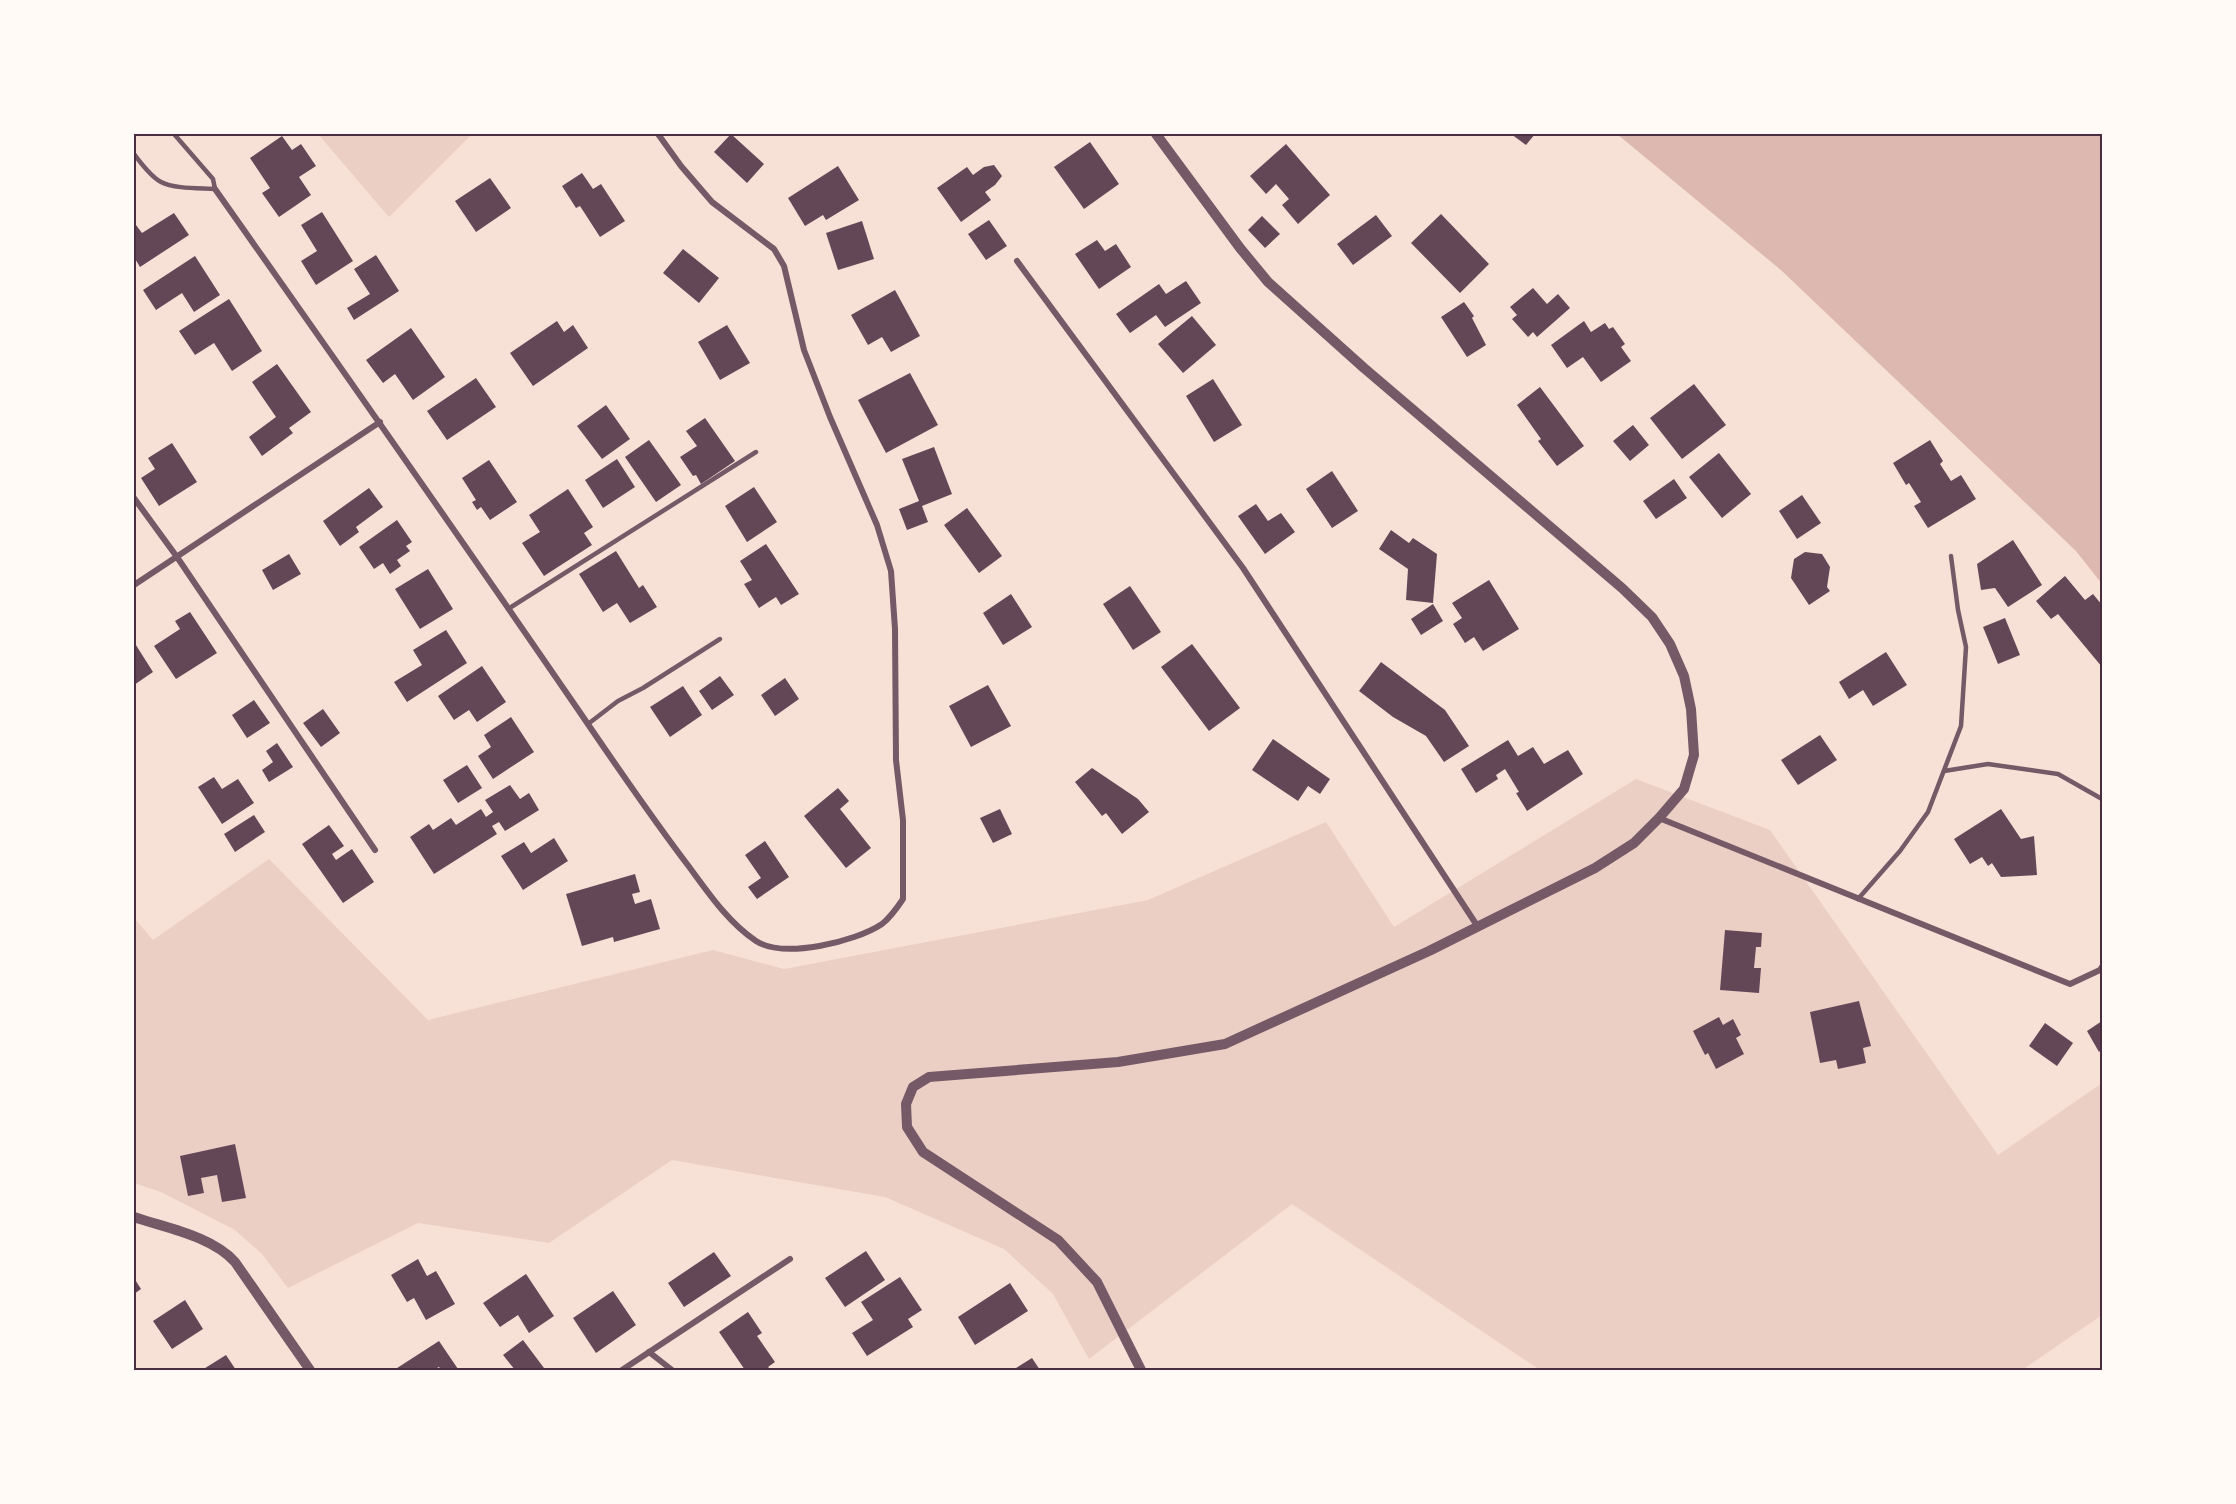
<svg xmlns="http://www.w3.org/2000/svg" width="2236" height="1504" font-family="Signika,sans-serif">
<rect width="100%" height="100%" fill="#f7e1d7"/>
<!-- green -->
<g fill="#ebcfc5">
<path d="M318,134H472L389,217Z"/>
<path d="M1636,779L1770,830L1998,1155L2102,1083V1315L2022,1370H1540L1292,1204L1089,1359L1053,1294L1004,1249L885,1197L672,1160L549,1243L418,1223L288,1288L262,1254L235,1230L161,1192L134,1183V918L153,940L269,859L428,1020L713,950L784,969L1148,900L1326,822L1394,927Z"/>
</g>
<!-- water -->
<path fill="#dcb8b0" d="M1617,134H2102V584L2076,551L1782,271Z"/>
<!-- building -->
<g fill="#644757">
<path d="M731,134L764,164L747,183L714,152Z"/>
<path d="M1511,134H1535L1526,145Z"/>
<path d="M282,136L292,150L301,144L316,166L299,177L311,195L279,217L262,193L270,188L250,158Z"/>
<path d="M1090,142L1119,184L1084,209L1054,167Z"/>
<path d="M1286,144L1330,195L1298,224L1282,205L1289,199L1276,184L1266,194L1250,176Z"/>
<path d="M994,165L1002,176L995,185L985,192L991,200L961,222L937,188L967,167L973,175L984,167Z"/>
<path d="M838,166L859,200L826,220L823,215L805,226L788,198Z"/>
<path d="M582,173L593,189L601,184L625,221L600,237L580,206L576,208L562,186Z"/>
<path d="M490,178L511,208L476,232L455,201Z"/>
<path d="M322,212L353,261L316,285L301,261L317,251L301,225Z"/>
<path d="M174,213L189,235L140,267L134,257V227L136,225L142,233Z"/>
<path d="M1441,214L1489,264L1460,293L1411,243Z"/>
<path d="M1376,215L1392,236L1353,265L1337,244Z"/>
<path d="M1262,216L1280,234L1265,248L1248,230Z"/>
<path d="M989,220L1007,246L986,260L968,234Z"/>
<path d="M862,221L874,259L838,270L826,233Z"/>
<path d="M1097,240L1105,251L1116,244L1131,267L1099,289L1075,254Z"/>
<path d="M683,249L719,278L699,303L663,273Z"/>
<path d="M376,255L399,291L354,320L347,308L370,294L354,269Z"/>
<path d="M195,256L220,295L194,312L182,293L156,310L143,290Z"/>
<path d="M1186,281L1201,303L1165,327L1156,315L1130,333L1116,314L1159,284L1166,294Z"/>
<path d="M1533,288L1547,304L1558,294L1570,308L1537,337L1533,332L1528,337L1512,319L1517,315L1510,307Z"/>
<path d="M895,290L920,336L891,352L882,337L868,345L851,315Z"/>
<path d="M229,299L262,351L232,371L214,343L195,355L179,331Z"/>
<path d="M1464,302L1474,316L1472,318L1486,345L1467,357L1441,317Z"/>
<path d="M1192,316L1216,345L1183,373L1158,344Z"/>
<path d="M557,321L564,332L573,325L588,348L533,386L510,353Z"/>
<path d="M1584,321L1591,332L1605,323L1609,329L1613,327L1625,344L1621,347L1631,361L1601,382L1583,357L1567,368L1551,345Z"/>
<path d="M727,325L750,363L720,380L698,342Z"/>
<path d="M411,328L445,377L413,400L395,374L383,383L366,360Z"/>
<path d="M277,364L311,412L289,428L293,433L262,456L249,437L276,417L252,382Z"/>
<path d="M910,373L938,425L886,453L858,400Z"/>
<path d="M476,378L496,407L447,440L427,411Z"/>
<path d="M1213,379L1242,425L1214,442L1186,396Z"/>
<path d="M1694,384L1726,425L1682,459L1650,418Z"/>
<path d="M1540,387L1584,446L1557,466L1538,441L1541,439L1517,405Z"/>
<path d="M606,405L630,439L602,459L577,426Z"/>
<path d="M705,418L735,461L701,484L696,475L693,476L680,457L697,446L686,431Z"/>
<path d="M1633,425L1649,445L1630,461L1613,441Z"/>
<path d="M649,440L681,485L656,502L625,457Z"/>
<path d="M1930,440L1943,461L1940,464L1951,481L1961,475L1976,499L1928,528L1914,506L1921,502L1909,483L1906,485L1893,463Z"/>
<path d="M172,443L197,482L159,506L141,478L155,469L148,458Z"/>
<path d="M934,447L952,494L922,506L928,522L907,530L899,509L919,501L902,459Z"/>
<path d="M1719,453L1751,494L1722,518L1689,477Z"/>
<path d="M617,459L635,487L603,508L585,480Z"/>
<path d="M489,460L517,502L490,520L481,507L477,510L472,502L476,500L462,478Z"/>
<path d="M1332,471L1358,511L1332,528L1306,489Z"/>
<path d="M1674,479L1687,498L1656,519L1643,501Z"/>
<path d="M754,487L777,522L747,542L725,506Z"/>
<path d="M369,488L383,507L356,527L359,532L340,546L323,521Z"/>
<path d="M568,489L593,527L584,533L592,545L544,576L522,543L540,532L529,515Z"/>
<path d="M1802,495L1821,523L1797,539L1779,511Z"/>
<path d="M1256,504L1268,521L1281,513L1295,532L1265,554L1238,516Z"/>
<path d="M967,508L1002,556L979,573L944,525Z"/>
<path d="M397,520L412,542L406,546L410,551L397,560L401,566L390,574L383,563L374,569L359,547Z"/>
<path d="M1391,530L1409,543L1413,538L1437,554L1433,603L1406,600L1408,569L1379,549Z"/>
<path d="M2013,540L2042,585L2008,607L1995,588L1981,590L1977,564Z"/>
<path d="M766,544L799,594L781,605L776,597L759,608L744,584L752,580L740,561Z"/>
<path d="M616,551L639,588L643,585L657,607L630,623L617,603L603,612L579,574Z"/>
<path d="M1805,552L1822,554L1830,567L1827,587L1830,591L1809,605L1791,578L1794,559Z"/>
<path d="M289,554L301,574L273,590L262,570Z"/>
<path d="M428,569L453,609L420,629L395,589Z"/>
<path d="M2065,576L2085,600L2093,594L2102,605V667L2058,614L2051,619L2036,601Z"/>
<path d="M1489,580L1519,629L1483,651L1474,637L1465,643L1453,624L1462,618L1452,603Z"/>
<path d="M1130,586L1161,632L1133,650L1103,604Z"/>
<path d="M1011,594L1032,627L1003,645L983,613Z"/>
<path d="M1433,604L1443,621L1421,635L1411,619Z"/>
<path d="M190,612L217,653L176,679L154,646L180,629L175,621Z"/>
<path d="M2005,618L2020,655L1998,664L1983,627Z"/>
<path d="M446,630L467,663L407,702L394,682L422,665L413,650Z"/>
<path d="M134,642L153,672L134,685Z"/>
<path d="M1192,644L1240,708L1209,731L1161,667Z"/>
<path d="M1886,652L1907,685L1873,706L1863,690L1849,699L1839,682Z"/>
<path d="M1381,662L1445,710L1469,746L1444,762L1426,736L1393,717L1359,691Z"/>
<path d="M482,666L506,702L477,722L469,710L454,720L438,696Z"/>
<path d="M720,676L734,695L712,710L699,691Z"/>
<path d="M785,678L799,699L775,716L761,695Z"/>
<path d="M988,685L1011,726L971,747L949,706Z"/>
<path d="M683,686L702,715L670,737L650,707Z"/>
<path d="M254,700L270,723L247,738L232,715Z"/>
<path d="M323,709L340,733L321,747L303,723Z"/>
<path d="M511,717L534,752L493,779L478,756L491,747L484,735Z"/>
<path d="M1820,735L1837,760L1798,785L1781,760Z"/>
<path d="M1273,739L1330,779L1320,794L1308,786L1298,801L1252,770Z"/>
<path d="M1508,740L1518,756L1533,747L1544,764L1568,750L1583,774L1527,811L1516,793L1519,792L1505,769L1496,775L1498,779L1476,793L1461,769Z"/>
<path d="M277,743L293,767L269,782L262,770L273,762L266,751Z"/>
<path d="M467,765L482,788L458,803L443,780Z"/>
<path d="M1092,768L1138,799L1149,812L1122,834L1106,813L1102,816L1075,782Z"/>
<path d="M214,777L222,789L238,779L254,803L222,824L198,787Z"/>
<path d="M510,785L520,799L529,793L539,810L505,831L499,822L492,826L497,834L434,874L410,837L429,824L433,830L451,818L456,825L481,809L486,817L493,812L485,800Z"/>
<path d="M838,788L849,801L840,809L871,848L846,868L804,816Z"/>
<path d="M1000,809L1012,834L993,843L980,818Z"/>
<path d="M2001,809L2021,839L2034,836L2037,875L2001,877L1992,863L1988,866L1982,857L1970,864L1954,839Z"/>
<path d="M254,815L265,832L235,852L224,834Z"/>
<path d="M329,825L344,846L332,854L336,860L352,849L374,882L343,903L302,844Z"/>
<path d="M554,838L568,861L523,890L501,856L524,842L531,853Z"/>
<path d="M765,841L789,877L757,899L748,887L761,878L745,855Z"/>
<path d="M635,874L640,892L632,894L635,904L651,899L660,929L614,942L613,937L582,946L566,894Z"/>
<path d="M1725,930L1762,933L1761,947H1756L1754,968H1761L1759,993L1720,990Z"/>
<path d="M1859,1001L1871,1046L1863,1048L1866,1063L1838,1069L1836,1060L1820,1063L1810,1012Z"/>
<path d="M1719,1017L1723,1025L1733,1019L1741,1035L1736,1038L1744,1054L1716,1069L1708,1053L1705,1055L1693,1031Z"/>
<path d="M2102,1021V1049L2099,1052L2087,1031Z"/>
<path d="M2045,1023L2073,1043L2057,1066L2029,1046Z"/>
<path d="M235,1144L246,1198L222,1202L217,1175L201,1178L204,1193L188,1196L180,1156Z"/>
<path d="M866,1251L885,1280L845,1307L825,1278Z"/>
<path d="M714,1252L731,1276L684,1307L668,1283Z"/>
<path d="M418,1259L427,1276L436,1271L455,1304L426,1320L414,1298L407,1302L391,1275Z"/>
<path d="M526,1274L554,1316L529,1333L518,1315L500,1327L483,1303Z"/>
<path d="M900,1277L922,1310L908,1319L913,1327L867,1356L852,1333L873,1320L861,1302Z"/>
<path d="M134,1278L141,1289L134,1294Z"/>
<path d="M1010,1283L1028,1311L975,1345L958,1317Z"/>
<path d="M613,1291L636,1325L596,1353L573,1318Z"/>
<path d="M185,1300L203,1329L172,1349L153,1321Z"/>
<path d="M748,1312L762,1333L757,1336L775,1362L768,1367L771,1370H745L719,1332Z"/>
<path d="M523,1340L544,1368L542,1370H515L503,1355Z"/>
<path d="M439,1341L458,1369L441,1370L439,1367L433,1370H394Z"/>
<path d="M226,1355L236,1370H202Z"/>
<path d="M1032,1358L1040,1370H1013Z"/>
</g>
<g fill="none" stroke-linecap="round" stroke-linejoin="round">
<!-- service -->
<g stroke="#755966" stroke-width="4.5">
<path d="M134,154C141,163 150,176 161,182C174,189 200,188 215,189L213,179L174,134"/>
<path d="M508,609L756,452"/>
<path d="M588,724L618,701L643,688L720,639"/>
<path d="M1944,771L1988,764L2058,774L2102,799"/>
<path d="M1858,899L1900,851L1928,812L1961,726L1966,647L1958,610L1951,556"/>
</g>
<!-- minor -->
<g stroke="#755966" stroke-width="6">
<path d="M215,189C337,362 459,536 579,711C615,764 651,817 690,868C709,894 729,923 756,941C784,959 855,942 882,924C891,917 897,908 903,899V820L896,760L895,629L891,571L877,525L830,417L804,350L784,266L774,249L712,202L681,166L658,134"/>
<path d="M1017,261L1243,568L1478,927"/>
<path d="M134,498L177,557L375,850"/>
<path d="M134,585L380,422"/>
<path d="M1659,818L2070,984L2100,970L2102,967"/>
<path d="M649,1352L672,1370"/>
<path d="M622,1370L790,1259"/>
</g>
<!-- tertiary -->
<g stroke="#755966" stroke-width="10">
<path d="M134,1217C166,1228 212,1236 235,1262L310,1370"/>
<path d="M1141,1370L1097,1282L1058,1240L923,1152L907,1127L906,1104L913,1087L929,1077L1118,1062L1225,1044L1429,951L1595,868L1634,843L1659,818L1684,789L1694,755L1691,709L1684,676L1670,644L1652,617L1622,588L1364,368L1268,282L1240,248L1156,134"/>
</g>
</g>
<!-- border -->
<rect width="2236" height="1504" fill="none" stroke="#fffaf5" stroke-width="270"/>
<rect x="135" y="135" width="1966" height="1234" fill="none" stroke="#4a2c40" stroke-width="2"/>
</svg>
